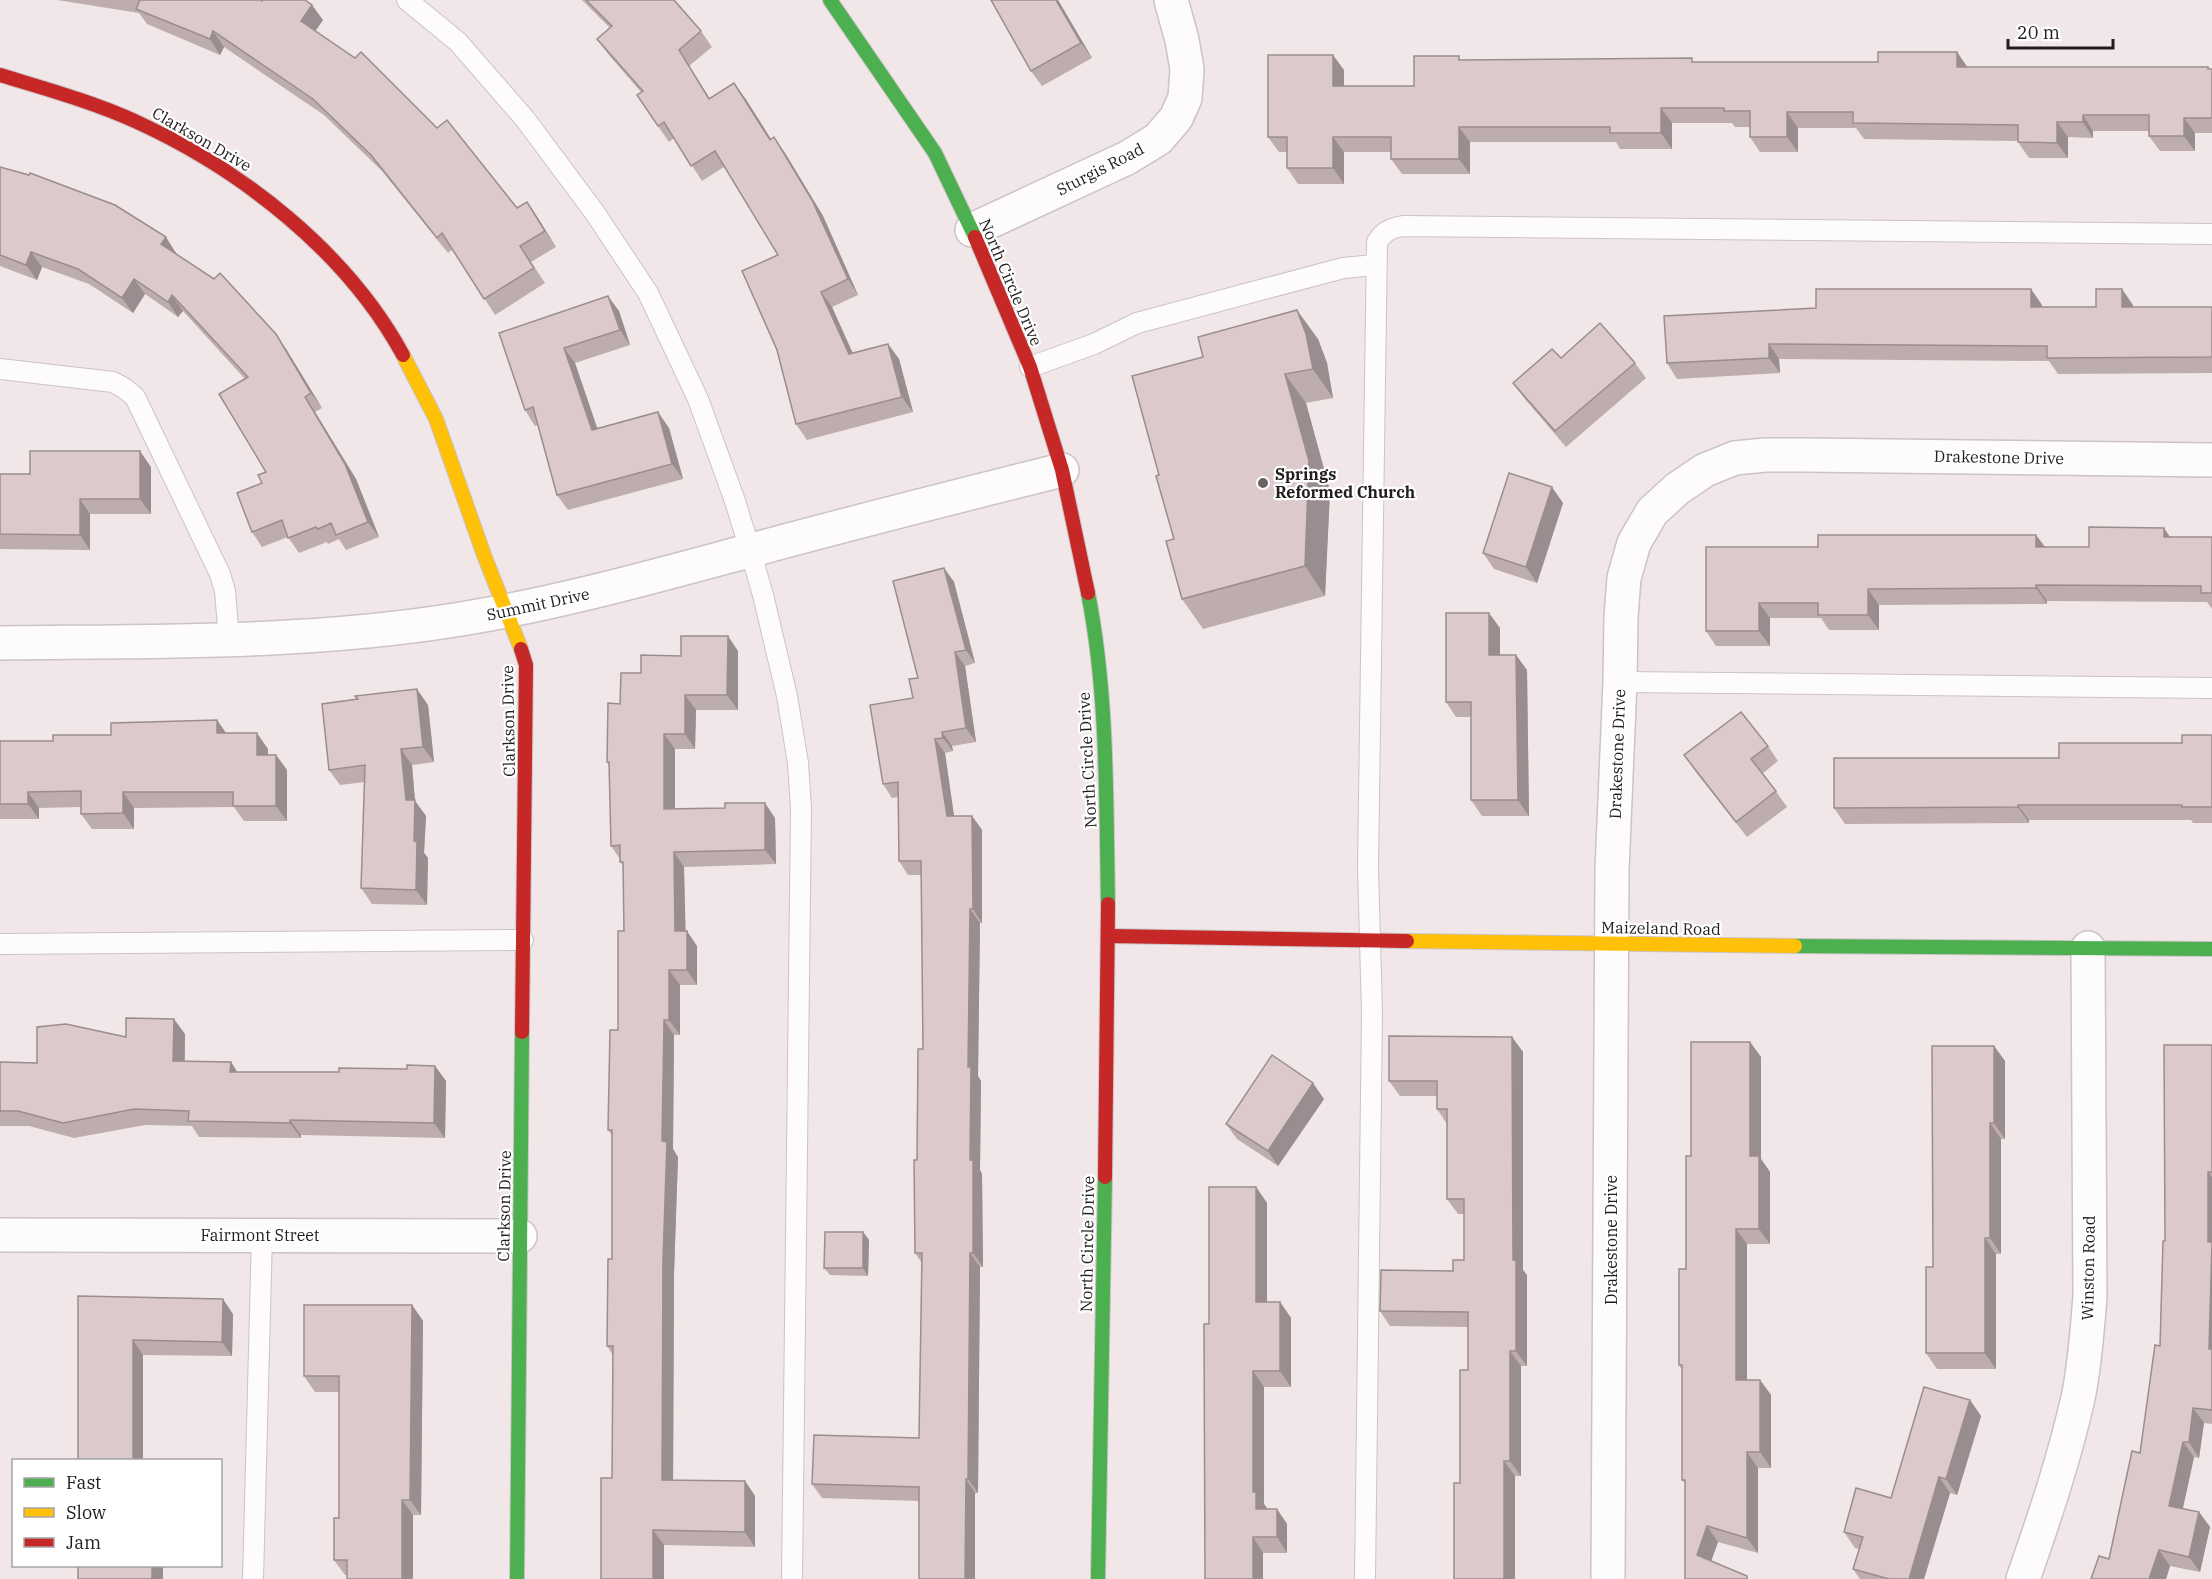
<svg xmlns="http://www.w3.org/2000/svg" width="2212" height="1579" font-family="'IBM Plex Serif',serif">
<rect width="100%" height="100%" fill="#f1e7e8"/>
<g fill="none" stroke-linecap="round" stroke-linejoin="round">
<!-- lane casing -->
<g stroke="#cbc3c4" stroke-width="22">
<g id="lane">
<path d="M407,0L458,42L525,119L595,213L648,293L698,399L735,501L750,550L763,595L787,696L798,763L801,808L792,1579"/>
<path d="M1030,367L1094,344L1137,323L1343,268L1375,265"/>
<path d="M0,369L113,382L124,388L135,397L220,574L225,591L229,640"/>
<path d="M1620,682L2212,688"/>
<path d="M0,944L523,940"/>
<path d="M253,1579L262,1235"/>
<path d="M1365,1579L1372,1013L1368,868L1377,242C1384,231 1391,228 1403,226L2212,234"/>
</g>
</g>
<!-- street casing -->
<g stroke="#cbc3c4" stroke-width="36">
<g id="street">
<path d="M972,230L1127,158L1158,139L1176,118L1185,98L1187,69L1182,40L1171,0"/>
<path d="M0,643C154,641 309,644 461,619C560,603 655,576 752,550C855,522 958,496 1062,470"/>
<path d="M0,1235L520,1236"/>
<path d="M1608,1579L1612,870L1620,682L1621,617L1624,578L1634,543L1652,512L1677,489L1705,470L1735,458L1765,455H1805L2212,460"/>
<path d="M2023,1579C2044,1519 2064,1460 2078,1398C2085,1365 2087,1331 2090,1297L2088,948"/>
</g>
</g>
<!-- fast casing -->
<g stroke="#cbc3c4" stroke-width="16">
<g id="fast">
<path d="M830,0L935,153L975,237"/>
<path d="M1088,593C1108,694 1106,801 1108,904"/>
<path d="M1795,946L2212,949"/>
<path d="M517,1579L522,1032"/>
<path d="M1098,1579L1105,1177"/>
</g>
</g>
<!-- slow casing -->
<g stroke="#cbc3c4" stroke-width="16">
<g id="slow">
<path d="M403,355L436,419L484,555L521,649"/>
<path d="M1407,941L1795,946"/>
</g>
</g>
<!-- jam casing -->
<g stroke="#cbc3c4" stroke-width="16">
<g id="jam">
<path d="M0,75C46,89 93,102 137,122C242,170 347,252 403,355"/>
<path d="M975,237L1030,367L1062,470L1088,593"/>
<path d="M521,649L526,665L522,1032"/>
<path d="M1109,936L1407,941"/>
<path d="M1105,1177L1108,904"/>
</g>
</g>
<!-- lane -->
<use href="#lane" stroke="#fdfbfc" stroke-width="20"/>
<!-- street -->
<use href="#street" stroke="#fdfbfc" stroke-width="33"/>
<!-- fast -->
<use href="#fast" stroke="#4caf50" stroke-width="14"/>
<!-- slow -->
<use href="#slow" stroke="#ffc107" stroke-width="14"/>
<!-- jam -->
<use href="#jam" stroke="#c62828" stroke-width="14"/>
</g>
<!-- wall -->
<g fill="#bdadaf">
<path d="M57,0H261L323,20L315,31L517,208L527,202L556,247L531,262L545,283L495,315L453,249L448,253L382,171L324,115L224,47L220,55L147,24L139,13Z"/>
<path d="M582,0H674L701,31L712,47L689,66L710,99L745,98L771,139L785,153L823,216L858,295L832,307L852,353L888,344L899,359L913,412L807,440L796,424L778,255L724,167L702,181L674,138L669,142L658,126L641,92L608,54L597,39L610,28Z"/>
<path d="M991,0H1058L1092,58L1042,86L1031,71Z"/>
<path d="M1957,52L1967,67H2208L2210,69H2212V133H2195V151H2160L2149,136V131H2093V138L2068,137V158H2029L2018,142V141L1864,139L1856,128H1798V152H1760L1750,137V127H1735L1732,123H1672V149H1620L1616,142H1470V174H1402L1391,159V152H1344V184H1298L1287,168V152H1279L1268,137L1344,70V86H1414L1462,60L1695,62H1878Z"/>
<path d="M0,167L176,253L286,349L322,408L315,412L356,479L379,537L346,550L339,539L328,544L327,542L299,553L288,537L262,547L252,532L262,483L266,472L245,379L183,311L178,317L145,294L133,313L89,284L42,267L37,280L0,266Z"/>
<path d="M2042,305V307H2096L2133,305V307H2212V373L2058,374L2049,361L1779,359L1780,373L1677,379L1667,363L1664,316Z"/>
<path d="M619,311L630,345L575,363L597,428H669L683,479L568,510L557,495L538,425L535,426L525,410L499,333Z"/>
<path d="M1318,339L1327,363L1333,398L1306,403L1330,491L1325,596L1203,629L1182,599L1174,539L1159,475Z"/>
<path d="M1561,358L1635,363L1646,378L1566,447L1524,398L1513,383Z"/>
<path d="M151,467V514H90V550L0,549V474H30Z"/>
<path d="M1563,503L1537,583L1494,569L1483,553Z"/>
<path d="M2036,535L2045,547H2089L2170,537H2212V609L2207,602L2047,601V604L1879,605V630H1829L1821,618H1770V646H1716L1706,631L1818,547Z"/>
<path d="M944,568L954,582L975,663L965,666L976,742L952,746L953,751L945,753L954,816H972L982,830V923H980L978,1076L981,1081L980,1170L982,1174L983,1267H980L978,1493L919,1501L822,1498L812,1484L919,1438L922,1263L915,1253L917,1160L923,1049L921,875H908L899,861L898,797L892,798L883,784L913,698Z"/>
<path d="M1500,628V655H1516L1527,670L1529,816H1482L1471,800V717H1456L1446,702Z"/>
<path d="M738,651V710H696L695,749H675V809L775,818L776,864L684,867L685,931L697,946V985H680V1035H674L673,1149L678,1157L674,1274L673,1480L745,1481L755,1496V1547L664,1545V1579H601L612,1478L613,1355L607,1346L612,1259V1135L608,1130L618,1030L624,931L623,865L620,862V859L611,846L609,766L607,762L620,704L641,673L681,656Z"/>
<path d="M355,696L428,705L434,762L412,765L415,801L426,816L424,853L428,858L427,905L372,904L361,888L365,782L340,785L329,770L357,700Z"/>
<path d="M217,720L226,733L268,749V755H276L287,770V821H244L234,807L134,808V829H92L81,814V807L39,808V819H0V741H53L111,735Z"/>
<path d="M2212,735V823H2193L2191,820H2029V823L1845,824L1834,808L2059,758L2182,743Z"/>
<path d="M1768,746L1778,761L1763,773L1787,807L1747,837L1695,771L1684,755Z"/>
<path d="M185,1034V1061L231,1062L237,1072H339L407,1069L435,1066L446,1081L445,1138L301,1135V1138L199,1137L192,1126L145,1125L74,1138L29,1126H0V1062L37,1063L126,1037Z"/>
<path d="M1512,1037L1523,1052V1270L1527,1275V1366H1521V1476H1515V1579L1460,1483L1468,1370V1327L1390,1326L1380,1311L1453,1271L1464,1260V1214H1458L1447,1199V1124L1437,1109V1096H1400L1389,1081Z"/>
<path d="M1750,1042L1761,1057V1159L1770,1172V1244H1747V1380H1760L1771,1395V1468H1758V1553L1718,1542L1711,1561L1685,1579V1483L1682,1480V1370L1679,1365L1686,1269L1691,1156Z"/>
<path d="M2212,1045V1424L2204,1423L2199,1458L2194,1457L2183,1508L2199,1512L2210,1527L2200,1572L2170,1566L2166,1579H2091L2109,1559L2140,1453L2160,1346L2165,1241Z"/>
<path d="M1994,1046L2005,1061V1139H2001V1254H1996V1369H1937L1926,1353L1933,1267Z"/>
<path d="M1324,1099L1278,1166L1237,1139L1226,1124Z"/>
<path d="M1256,1187L1267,1203V1302H1280L1291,1318V1387H1264V1504L1267,1509H1277L1287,1524V1553H1263V1579H1205L1209,1324Z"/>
<path d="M863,1232L869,1240L868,1276L830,1275L824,1268Z"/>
<path d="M78,1296L233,1314L232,1356L143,1355V1461Z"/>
<path d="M412,1305L423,1321L421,1515H413V1579L345,1575L334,1560L339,1518V1392H315L304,1376Z"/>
<path d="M1970,1400L1981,1416L1957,1495L1950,1493L1924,1579H1860L1853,1569L1859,1549L1855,1548L1844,1532L1891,1498Z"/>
</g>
<!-- shaded-wall -->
<g fill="#9a8d8f">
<path d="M1056,0H1058L1092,58L1081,43Z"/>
<path d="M312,5L323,20L312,36L301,21Z"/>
<path d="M213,31L224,47L220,55L210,39Z"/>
<path d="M679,50L689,66L720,115L709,99Z"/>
<path d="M1957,52L1968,68L1957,67Z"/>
<path d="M1333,55L1344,70V101L1333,86Z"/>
<path d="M734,83L745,98L781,155L770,140Z"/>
<path d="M1661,108L1672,123V149L1661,133Z"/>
<path d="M1787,112L1798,128V152L1787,137Z"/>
<path d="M2083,115L2093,131V138L2083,122Z"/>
<path d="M2184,118L2195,133V151L2184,136Z"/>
<path d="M2057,122L2068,137V158L2057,143Z"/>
<path d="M1459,127L1470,142V174L1459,159Z"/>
<path d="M774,137L785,153L823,216L858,295L848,279Z"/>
<path d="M1333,137L1344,152V184L1333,168Z"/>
<path d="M527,202L538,218L556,247L545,231Z"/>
<path d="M166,237L176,253L172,259L161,244Z"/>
<path d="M31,252L42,267L37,280L26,265Z"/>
<path d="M134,279L145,294L133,313L122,298Z"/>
<path d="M2031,289L2042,305V322L2031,307Z"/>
<path d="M2122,289L2133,305V322L2122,307Z"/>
<path d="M821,292L832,307L860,369L849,354Z"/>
<path d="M172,295L183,311L178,317L168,302Z"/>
<path d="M608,296L619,311L630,345L620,330Z"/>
<path d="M1297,310L1318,339L1327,363L1333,398L1313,369Z"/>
<path d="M276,334L286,349L322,408L311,393Z"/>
<path d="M888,344L899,359L913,412L902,397Z"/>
<path d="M1769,344L1779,359L1780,373L1769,358Z"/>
<path d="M564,348L575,363L603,445L592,430Z"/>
<path d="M1285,374L1306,403L1330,491L1325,596L1305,566Z"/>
<path d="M305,397L315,412L356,479L379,537L368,522Z"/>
<path d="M658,412L669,428L683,479L672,464Z"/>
<path d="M140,451L151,467V514L140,499Z"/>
<path d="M1552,487L1563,503L1537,583L1526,567Z"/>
<path d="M80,499L90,514V550L80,535Z"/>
<path d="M2164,528L2174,543L2164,537Z"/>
<path d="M2036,535L2047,550L2036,547Z"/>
<path d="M944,568L954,582L975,663L966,650Z"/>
<path d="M2036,585L2047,601V604L2036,588Z"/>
<path d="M1868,589L1879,605V630L1868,615Z"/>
<path d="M1759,603L1770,618V646L1759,631Z"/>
<path d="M1489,613L1500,628V670L1489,655Z"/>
<path d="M728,636L738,651V710L727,695Z"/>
<path d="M955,652L965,666L976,742L966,728Z"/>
<path d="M1516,655L1527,670L1529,816L1518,800Z"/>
<path d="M417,689L428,705L434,762L423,747Z"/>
<path d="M685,695L696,710L695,749L685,734Z"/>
<path d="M217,720L228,736L217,733Z"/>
<path d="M942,732L952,746L953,751L943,738Z"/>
<path d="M257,733L268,749V770L257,755Z"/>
<path d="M664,734L675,749V824L664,809Z"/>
<path d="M935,739L945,753L956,830L947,816Z"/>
<path d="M401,749L412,765L415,801L426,816L424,853L428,858L427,905L416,890L414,841L406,800Z"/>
<path d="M276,755L287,770V821L276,806Z"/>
<path d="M28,792L39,808V819L28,804Z"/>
<path d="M123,792L134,808V829L123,813Z"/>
<path d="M765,803L775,818L776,864L765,850Z"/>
<path d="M2018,805L2029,820V823L2018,807Z"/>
<path d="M972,816L982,830V923L973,909Z"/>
<path d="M674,852L684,867L686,946L675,931Z"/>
<path d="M970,909L980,923L978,1076L981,1081L980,1170L982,1174L983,1267L973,1253L968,1067Z"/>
<path d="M687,931L697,946V985L687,970Z"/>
<path d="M669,970L680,985V1035L669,1020Z"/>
<path d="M174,1019L185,1034L184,1076L173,1061Z"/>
<path d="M664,1020L674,1035L673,1149L678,1157L674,1274L673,1495L662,1480V1141Z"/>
<path d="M1512,1037L1523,1052V1270L1527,1275V1366L1516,1351L1513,1260Z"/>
<path d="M1750,1042L1761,1057V1159L1770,1172V1244L1759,1229L1750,1156Z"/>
<path d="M1994,1046L2005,1061V1139L1994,1123Z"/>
<path d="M231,1062L241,1078L230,1072Z"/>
<path d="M435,1066L446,1081L445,1138L434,1123Z"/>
<path d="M1313,1083L1324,1099L1278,1166L1268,1151Z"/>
<path d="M290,1120L301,1135V1138L290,1123Z"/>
<path d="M1990,1123L2001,1139V1254L1990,1238Z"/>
<path d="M2208,1172L2212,1177V1353L2209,1349Z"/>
<path d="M1256,1187L1267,1203V1318L1256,1302Z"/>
<path d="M1736,1229L1747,1244V1395L1736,1380Z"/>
<path d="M863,1232L869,1240L868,1276L863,1268Z"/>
<path d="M1985,1238L1996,1254V1369L1985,1353Z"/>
<path d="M970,1253L980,1267L978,1493L968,1479Z"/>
<path d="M223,1299L233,1314L232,1356L222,1342Z"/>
<path d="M1280,1302L1291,1318V1387L1280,1371Z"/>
<path d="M412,1305L423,1321L421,1515L410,1500Z"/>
<path d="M133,1340L143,1355V1461H133Z"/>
<path d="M1510,1351L1521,1366V1476L1510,1461Z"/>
<path d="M1253,1371L1264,1387V1504L1267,1508V1524L1256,1509L1253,1492Z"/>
<path d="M1760,1380L1771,1395V1468L1760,1452Z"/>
<path d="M1970,1400L1981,1416L1957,1495L1946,1479Z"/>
<path d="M2193,1408L2204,1423L2199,1458L2189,1442Z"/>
<path d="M2183,1442L2194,1457L2180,1521L2169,1506Z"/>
<path d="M1747,1452L1758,1468V1553L1747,1538Z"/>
<path d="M1504,1461L1515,1476V1579H1504Z"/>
<path d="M1939,1477L1950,1493L1924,1579H1909Z"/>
<path d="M966,1479L975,1493V1579H965Z"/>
<path d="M745,1481L755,1496V1547L745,1532Z"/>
<path d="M402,1500L413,1515V1579H402Z"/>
<path d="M1277,1509L1287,1524V1553L1277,1537Z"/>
<path d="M2199,1512L2210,1527L2200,1572L2189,1557Z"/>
<path d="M1707,1526L1718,1542L1708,1570L1697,1555Z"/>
<path d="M653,1530L664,1545V1579H653Z"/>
<path d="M1253,1537L1263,1553V1579H1253Z"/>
<path d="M2159,1550L2170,1566L2166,1579H2149Z"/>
<rect x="152" y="1566" width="11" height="13"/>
</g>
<!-- building -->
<g fill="#dcc9cc" stroke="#9a8d8f" stroke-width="1.5">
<path d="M140,0H261L262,1L263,0H305L312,5L301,21L355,58L361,52L437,128L447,120L517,208L527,202L545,231L520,246L534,268L484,299L442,233L437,238L371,155L313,99L213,31L210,39L136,9Z"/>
<path d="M586,0H674L701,31L679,50L709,99L734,83L770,140L774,137L812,200L848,279L821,292L849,354L888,344L902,397L796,424L777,350L742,271L778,255L715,151L691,166L664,122L658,126L637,95L643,91L597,39L612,26Z"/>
<path d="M991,0H1056L1081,43L1031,71Z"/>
<path d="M1878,52H1957V67H2208V69H2212V118H2184V136H2149V115H2083V122H2057V143L2018,142V125L1853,123V112H1787V137H1750V111H1724V108H1661V133H1610V127H1459V159H1391V137H1333V168H1287V137H1268V55H1333V86H1414V56H1459V60L1692,58V62H1878Z"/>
<path d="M0,167L29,175L30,173L115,205L166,237L161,244L214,279L220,273L276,334L311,393L305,397L345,464L368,522L336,535L331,523L318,529L316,527L288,538L282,520L252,532L237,493L262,483L258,475L266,472L219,394L248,377L172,295L168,302L134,279L122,298L78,269L31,252L26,265L0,255Z"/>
<path d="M1816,289H2031V307H2096V289H2122V307H2212V357L2047,358V346L1769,344V358L1667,363L1664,316L1816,308Z"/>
<path d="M608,296L620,330L564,348L592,430L658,412L672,464L557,495L533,407L525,410L499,333Z"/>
<path d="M1297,310L1306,334L1313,369L1285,374L1309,461L1305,566L1182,599L1166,541L1174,539L1156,476L1159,475L1132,376L1203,357L1198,337Z"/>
<path d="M1600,323L1635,363L1555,431L1513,383L1552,349L1561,358Z"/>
<path d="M30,451H140V499H80V535L0,534V474H30Z"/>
<path d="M1509,473L1552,487L1526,567L1483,553Z"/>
<path d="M2089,527L2164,528V537H2212V593H2201V586L2036,585V588L1868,589V615H1818V603H1759V631H1706V547H1818V535H2036V547H2089Z"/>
<path d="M944,568L966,650L955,652L966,728L942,732L943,738L935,739L947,816H972L973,909H970L968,1067H971L970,1160H973V1253H970L968,1479H966L965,1579H919V1487L812,1484L814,1435L919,1438L922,1253H915L914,1160H917L918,1049H923L921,861H899L898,782L883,784L870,705L913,698L909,679L918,678L893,581Z"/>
<path d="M1446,613H1489V655H1516L1518,800H1471V702H1446Z"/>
<path d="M681,636H728L727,695H685V734H664V809L725,808V803H765V850L674,852L675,931H687V970H669V1020H664L662,1141L667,1142L663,1259L662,1480L745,1481V1532L653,1530V1579H601V1478H612L613,1346H607L608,1259H612V1130H608L610,1030H618V931H624L623,862H620V845L611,846L609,762H607L608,703L620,704L621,673H641V655L681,656Z"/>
<path d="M417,689L423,747L401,749L406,800H415L414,841L417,842L416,890L361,888L365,765L329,770L322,704L358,699L355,696Z"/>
<path d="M1741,712L1768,746L1751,759L1776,791L1736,822L1684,755Z"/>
<path d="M217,720V733H257V755H276V806H233V792H123V813L81,814V791L28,792V804H0V741H53V735H111V723Z"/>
<path d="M2182,735H2212V807H2182V805H2018V807L1834,808V758H2059V743H2182Z"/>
<path d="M126,1018L174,1019L173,1061L231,1062L230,1072H339V1068L407,1069V1065L435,1066L434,1123L290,1120V1123L188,1121L189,1111L134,1109L63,1123L18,1111H0V1062L37,1063V1027L66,1024L126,1037Z"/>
<path d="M1389,1036L1512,1037L1513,1260H1516V1351H1510V1461H1504V1579H1454V1483H1460V1370H1468V1312L1380,1311L1381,1270L1453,1271V1260H1464V1199H1447V1109H1437V1081H1389Z"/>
<path d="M1691,1042H1750V1156H1759V1229H1736V1380H1760V1452H1747V1538L1707,1526L1697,1555L1747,1576V1579H1685V1480H1682V1365H1679V1269H1686V1156H1691Z"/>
<path d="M2164,1045H2212V1172H2208V1242H2212L2209,1349H2212V1410L2193,1408L2189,1442H2183L2169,1506L2199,1512L2189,1557L2159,1550L2149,1579H2091L2099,1556L2109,1559L2132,1451L2140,1453L2155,1345L2160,1346L2163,1241H2165Z"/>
<path d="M1932,1046H1994V1123H1990V1238H1985V1353H1926V1267H1933Z"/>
<path d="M1272,1055L1313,1083L1268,1151L1226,1124Z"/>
<path d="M1209,1187H1256V1302H1280V1371H1253V1492H1256V1509H1277V1537H1253V1579H1205L1204,1324H1209Z"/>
<path d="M825,1232H863V1268H824Z"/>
<path d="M78,1296L223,1299L222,1342L133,1340V1461H78Z"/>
<path d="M304,1305H412L410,1500H402V1579H347V1560H334V1518H339V1376H304Z"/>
<path d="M1924,1387L1970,1400L1946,1479L1939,1477L1909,1579H1889L1853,1569L1863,1537L1844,1532L1856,1488L1891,1498Z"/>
<rect x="78" y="1566" width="74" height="13"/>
</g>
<!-- markers -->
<circle fill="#6a6363" stroke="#fff" stroke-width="2" cx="1263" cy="483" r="6"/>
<g text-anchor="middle" stroke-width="4.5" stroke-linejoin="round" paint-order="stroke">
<!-- street labels -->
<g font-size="16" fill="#221c1c" stroke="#fff">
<text transform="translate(202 139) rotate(30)" y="6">Clarkson Drive</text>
<text transform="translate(1100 169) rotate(-27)" y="6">Sturgis Road</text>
<text transform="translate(1011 282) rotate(67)" y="6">North Circle Drive</text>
<text transform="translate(1999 457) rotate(1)" y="6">Drakestone Drive</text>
<text transform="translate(538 604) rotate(-12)" y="6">Summit Drive</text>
<text transform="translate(508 721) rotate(-91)" y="6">Clarkson Drive</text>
<text transform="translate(1617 754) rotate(-88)" y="6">Drakestone Drive</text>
<text transform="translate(1087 760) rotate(-93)" y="6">North Circle Drive</text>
<text transform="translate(1661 928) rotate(1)" y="6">Maizeland Road</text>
<text transform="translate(504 1206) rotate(-89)" y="6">Clarkson Drive</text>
<text x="260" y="1241">Fairmont Street</text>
<text transform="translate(1611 1240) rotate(-90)" y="6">Drakestone Drive</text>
<text transform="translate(1087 1244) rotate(-89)" y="6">North Circle Drive</text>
<text transform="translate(2088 1268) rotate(-89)" y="6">Winston Road</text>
</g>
<!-- poi labels -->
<g font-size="16" font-weight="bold" fill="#221c1c" stroke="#fff" text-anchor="start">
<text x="1275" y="480">Springs<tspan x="1275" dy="18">Reformed Church</tspan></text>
</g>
</g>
<!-- legend -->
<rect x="12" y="1459" width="210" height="108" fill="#ffffff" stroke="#a7a4a4" stroke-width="1.5"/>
<rect x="24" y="1478" width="30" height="9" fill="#4caf50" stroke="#a7a4a4" stroke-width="1.5"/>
<text x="66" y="1489" font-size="18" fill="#221c1c">Fast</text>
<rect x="24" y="1508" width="30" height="9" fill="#ffc107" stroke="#a7a4a4" stroke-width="1.5"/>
<text x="66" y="1519" font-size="18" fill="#221c1c">Slow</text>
<rect x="24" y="1538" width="30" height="9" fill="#c62828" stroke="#a7a4a4" stroke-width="1.5"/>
<text x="66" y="1549" font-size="18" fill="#221c1c">Jam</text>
<!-- scale -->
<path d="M2008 39v9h105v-9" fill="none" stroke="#221c1c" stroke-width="3"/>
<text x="2017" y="39" font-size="18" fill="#221c1c" stroke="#ffffff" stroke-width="4.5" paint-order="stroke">20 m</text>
</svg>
